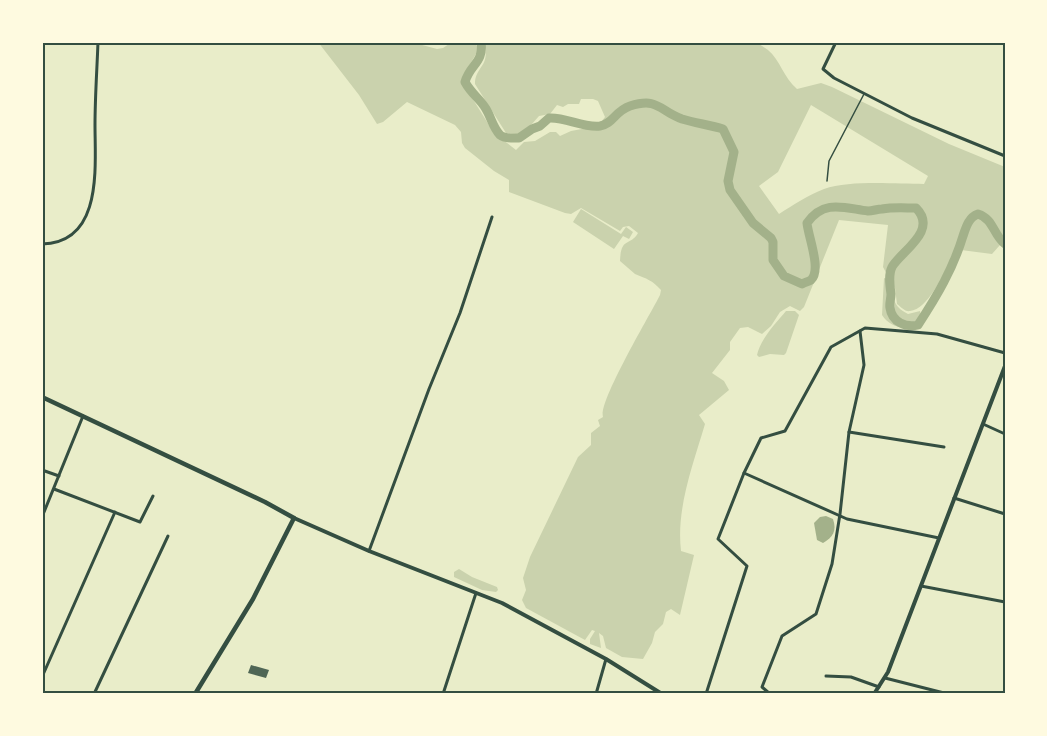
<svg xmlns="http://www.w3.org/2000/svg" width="1047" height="736" font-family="'Alegreya Sans',sans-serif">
<rect width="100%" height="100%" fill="#e9edc9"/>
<!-- green -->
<g fill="#cad2ad" fill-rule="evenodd">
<path d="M318,42H411L437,49L443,48L452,42H475L478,49C474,61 461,72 464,85L494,133L516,150L524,142L535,141L550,132H556L560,136L571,131L598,126L605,117L598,101L593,99H581L579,104H568L563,107L557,105L550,114L539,116L532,124L518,134L506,133L475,84C475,66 491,67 484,42H755C759,44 764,47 768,50C780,60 784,78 797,89L821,83L832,87L949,144L1005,167V247L1000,245L992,254L961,250L951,256L950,261C942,276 928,309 910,311C905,312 901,307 897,304L895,288L891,281C895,299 891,305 908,314L920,311L922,322C908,331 891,329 882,315L884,278L890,280L883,267L888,225L839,220L804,307L800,311L790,306L780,312L771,326L762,334L748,327L740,328L730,342V350L712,373L724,381L729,390L699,415L705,424C693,465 676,508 681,551L694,555L680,615L671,609L666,612L663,624L655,632L652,643L643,659L622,657L606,648L603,636L599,633L601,648L590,644V639L595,631L592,630L585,640L526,608L522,600L526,590L523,578L530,557L578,457L591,445V433L600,426L598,420L603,417C598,402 650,315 660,295L661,290C652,280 647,279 635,274C630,270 625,265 620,261C621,236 630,247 638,233L629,226L623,227L620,231L581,208L571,214L565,213L509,192V180L494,171L465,148L462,143L461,132L455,125L407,102L383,122L377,124L359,95ZM811,105L928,176L924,184C895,184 850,180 824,189C808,195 793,205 779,214L759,186L778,172Z"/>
<path d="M581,209L621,234L626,227L633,232L629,239L623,236L614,249L573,222Z"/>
<path d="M786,311H795L799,315L786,353L784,355L770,354L759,357L757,355C761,338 776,323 786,311Z"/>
<path d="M459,569L472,577L497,587L498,590L496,592L482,590L454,577V572Z"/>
</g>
<!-- water -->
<path fill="#a3b18a" d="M826,516L833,519C837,531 833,537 823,543L817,540L814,523L820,517Z"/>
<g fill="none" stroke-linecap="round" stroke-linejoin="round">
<!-- river -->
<path stroke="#a3b18a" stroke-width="9" d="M481,42C484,63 470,64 465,82C472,95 480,98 486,109C491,117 493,128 500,135C505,139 513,138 519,138L532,129L540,126L549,118C566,117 583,128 600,126C613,124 615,111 630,106C659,97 659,111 682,119C695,123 710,125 723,129L734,152L728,181L730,190L753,223L771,238L773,242V260L784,276L802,284C805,282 808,282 811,280C822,270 808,236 807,223C824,199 844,208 868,211C873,211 877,209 882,209C893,207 905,208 916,208C939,231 900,252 892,267C888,275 890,286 891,294C891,299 889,304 890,308C892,322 906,328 918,325C937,296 953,269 963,236C966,227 969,217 978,214C994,219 993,235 1005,244"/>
</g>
<!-- building -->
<path fill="#4f6655" d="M251,665L269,670L266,678L248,673Z"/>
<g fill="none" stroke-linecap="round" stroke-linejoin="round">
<!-- service -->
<path stroke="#344e41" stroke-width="1.5" d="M827,181L829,161L864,94"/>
<!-- minor -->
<g stroke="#344e41" stroke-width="3">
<path d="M836,42L823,69L834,78L912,118L1005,156"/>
<path d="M42,244C103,243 95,167 95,125C95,97 97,70 98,42"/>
<path d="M983,424L1005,434"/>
<path d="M849,432L944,447"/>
<path d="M42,470L59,476"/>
<path d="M744,473L847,519L939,538"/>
<path d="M54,489L140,522L153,496"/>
<path d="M954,498L1005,514"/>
<path d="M42,517L83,416"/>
<path d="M369,551L429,389L460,313L492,217"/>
<path d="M921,586L1005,602"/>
<path d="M826,676L851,677L879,687"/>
<path d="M42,677L115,512"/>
<path d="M885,678L948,694"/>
<path d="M94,694L168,536"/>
<path d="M443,694L476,593"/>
<path d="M596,694L606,659"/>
<path d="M706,694L747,566L718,539L744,473L761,438L785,431L831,347L865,328L937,334L1005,353"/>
<path d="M770,694L762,687L782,636L816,614L832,564L840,514L849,432L864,365L860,331"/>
</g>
<!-- tertiary -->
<g stroke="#344e41" stroke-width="4">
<path d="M294,518L369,551L502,603L606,659L662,694"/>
<path d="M874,694L888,672L1005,366"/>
</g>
<!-- secondary -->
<path stroke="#344e41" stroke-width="4.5" d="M42,397L265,502L294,518L253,599L195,694"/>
</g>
<!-- border -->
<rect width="1047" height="736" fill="none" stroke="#fefae0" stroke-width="87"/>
<rect x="44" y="44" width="960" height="648" fill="none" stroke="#344e41" stroke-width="2"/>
</svg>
